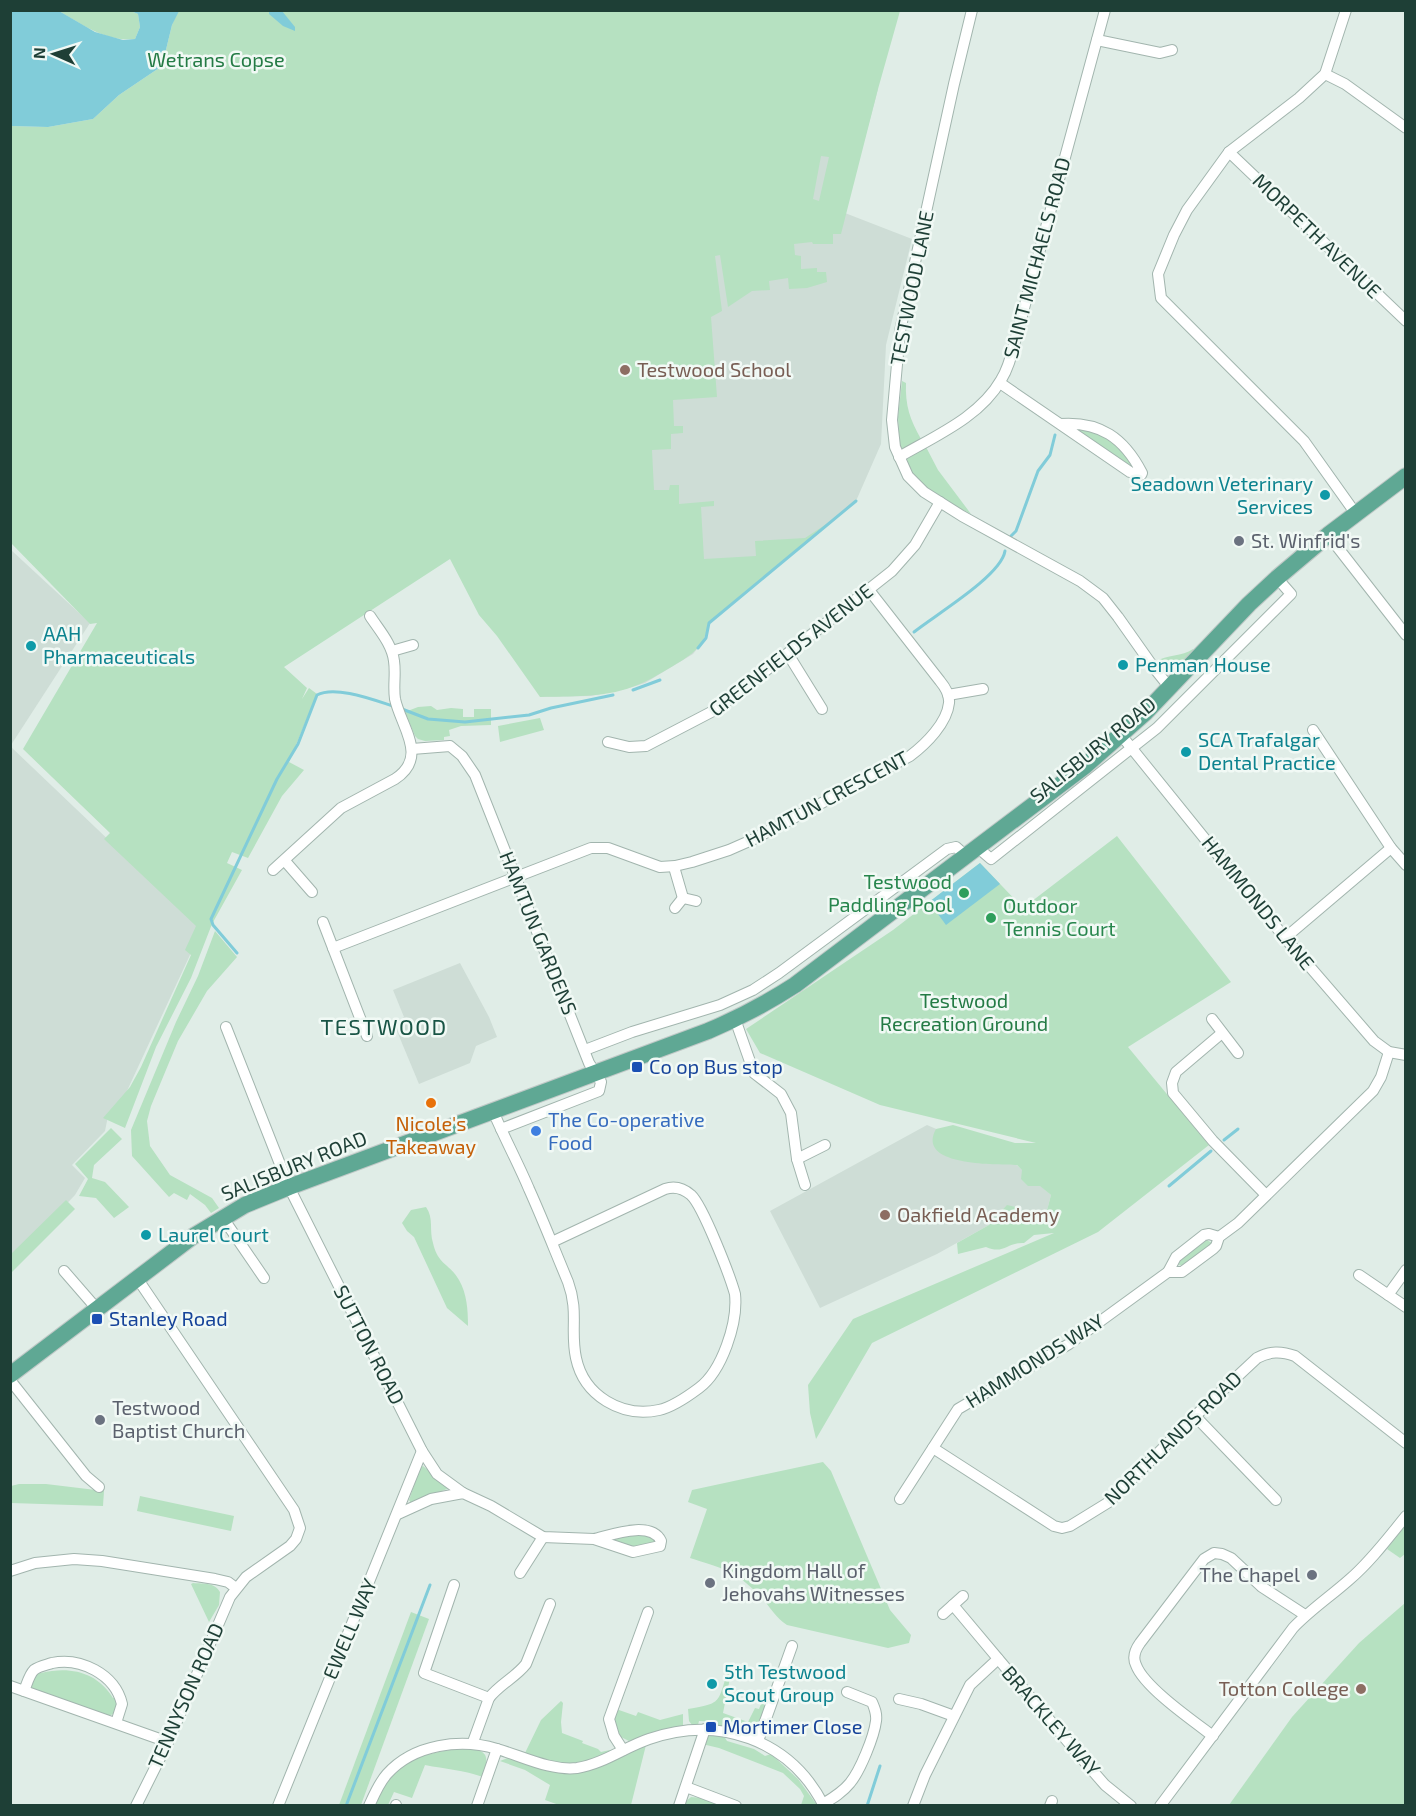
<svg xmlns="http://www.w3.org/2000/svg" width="1416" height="1816" font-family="'Exo 2',sans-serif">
<rect width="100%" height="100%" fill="#e0ede7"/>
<!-- built -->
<g fill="#ceddd6">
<path d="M878,89L845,213L912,239L886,345L881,444L856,501L709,622L706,638L693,654L645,683L629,688L591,696L540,697L666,155Z"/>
<path d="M11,550L90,623L11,745Z"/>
<path d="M10,746L202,929L126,1093L108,1116L105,1131L72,1165L85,1178L75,1195L50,1221L10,1255Z"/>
<path d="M460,963L489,1017L497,1037L476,1046L470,1063L419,1084L394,1024L404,1017L393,990Z"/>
<path d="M927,1125L1013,1162L1051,1195L1045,1218L1023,1223L1016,1207L1007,1206L989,1225L937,1254L820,1308L770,1211Z"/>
</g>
<!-- green -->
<g fill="#b6e1c1" fill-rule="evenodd">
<path d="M59,11H131L138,14L140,27L135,39C106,42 83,25 59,11Z"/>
<path d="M178,11H900L878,89L841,234H833V244H813L812,242L794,244L795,255L801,256V269L817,268V272H826L827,282L807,288L789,289L788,278L769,281L770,290L752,291L728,307L720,255L715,256L722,311L711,317L717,397L673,400L674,426H683V433L671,434V449L652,450L654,490H669L670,485H679V504L714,501V506L701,507L704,559L756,556L755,541L805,538L828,523L709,622C704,647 693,654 673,666C659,674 647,682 632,687C603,698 570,696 540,697L497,636L479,615L450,559L284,667L307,688L302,699L309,688L317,694L289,762L304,770L282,796L248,858L232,852L227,863L242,870L212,924L191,978L156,1047L125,1128L103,1118L130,1087L141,1067L191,955L185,950L196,926L104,839L110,833L23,749L97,623L90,624L11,543L10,126L48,127L93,119L119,95L162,66L172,25ZM821,156L829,157L819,201L813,199Z"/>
<path d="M902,381L906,383C905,405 910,420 921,439L904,449L900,447L898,417Z"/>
<path d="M1081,427L1118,443L1134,466L1133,468L1075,430Z"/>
<path d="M926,447L938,470L971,514C949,503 910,487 907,459Z"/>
<path d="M1193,649L1195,652L1178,670H1163L1155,662C1167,654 1182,657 1193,649Z"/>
<path d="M431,706L437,710L451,708L463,709V717H474V709H491V725L461,726L449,730L450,736L444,737V740L425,741L418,739L415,736L405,712L418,707Z"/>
<path d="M540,718L544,730L500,742L498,726Z"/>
<path d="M1117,836L1231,982L1128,1047L1209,1145L1098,1232L872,1343L816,1439L810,1413L808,1385L853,1319L1054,1233L1034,1235L1024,1243C1007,1242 1004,1255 986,1247L958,1254L957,1243L989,1225L1007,1205L1016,1207L1023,1223L1045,1218L1051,1195L1040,1186H1028L1021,1179L1022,1170L1017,1165C997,1164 915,1167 936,1129L953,1125L1015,1143H1036L880,1105L760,1053L746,1029L893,930L980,863L1023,908Z"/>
<path d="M215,931L237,957L207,991L178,1041L151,1106L147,1121L150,1146L170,1175L212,1198L219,1208L211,1213L205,1205L190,1194L187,1200L174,1193L169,1197L132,1156L131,1130L176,1022L198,976Z"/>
<path d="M111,1128L122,1139L94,1165L92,1178L105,1182L129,1207L114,1218L96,1198L79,1196L88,1179L75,1164Z"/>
<path d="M66,1200L75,1209L11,1273V1254Z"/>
<path d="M426,1207C434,1218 429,1230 433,1243C438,1265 449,1263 459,1280C467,1294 468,1310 468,1326L447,1308L414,1237L407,1231L402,1223L411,1210Z"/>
<path d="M1207,1240L1212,1243L1184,1266L1179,1265L1180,1260Z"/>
<path d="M823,1462L831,1471L890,1610L911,1635L909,1643L888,1648L787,1625C775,1617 769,1605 759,1595C735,1570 721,1568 690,1558L707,1509L688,1502L692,1490Z"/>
<path d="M423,1466L447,1487V1489L411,1503L409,1500L420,1468Z"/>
<path d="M19,1484H46L104,1491L103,1506L11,1503V1486Z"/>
<path d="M140,1496L234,1516L231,1531L137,1511Z"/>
<path d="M1405,1526V1554L1400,1558L1387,1549Z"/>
<path d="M636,1533L656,1539L657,1542L636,1548L611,1542L610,1539Z"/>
<path d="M193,1583C204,1584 214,1582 220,1592L219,1605L209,1622L191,1584Z"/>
<path d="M1405,1603V1805H1229L1292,1717L1359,1643Z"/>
<path d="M411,1612L429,1619L361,1805H339Z"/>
<path d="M40,1669L41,1673C70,1666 97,1672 113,1698L116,1697L119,1702L115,1713L109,1716L32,1688L30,1684Z"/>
<path d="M728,1671L731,1673L723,1713L748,1722L755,1708L759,1709L765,1694L768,1695L764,1705L767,1708C763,1719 761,1730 749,1733L717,1727L718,1722L699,1721L698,1725H692L689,1721L688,1709C723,1703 717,1703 728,1671Z"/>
<path d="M561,1701L563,1703L561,1722L562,1733L583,1741L582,1743L598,1749L601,1752L610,1750L608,1753C574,1769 559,1764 525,1753L541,1720Z"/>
<path d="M619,1710L636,1716L638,1712L660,1720L683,1714V1726L629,1741L621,1737L613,1727L615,1711Z"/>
<path d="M709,1735L724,1736L727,1741L754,1749L765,1756L771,1754L798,1779L817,1805H801L804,1796L800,1789L783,1773L719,1748L702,1744Z"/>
<path d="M646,1745L631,1805H559L545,1800L550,1785L525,1770L500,1761L510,1757L559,1772Z"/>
<path d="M465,1748C489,1750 489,1756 483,1777C464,1770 445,1769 425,1765L412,1798L394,1792L388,1805L373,1806C397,1760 416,1754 465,1748Z"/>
<path d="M691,1797L702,1798L722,1805L683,1804Z"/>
</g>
<!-- water -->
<g fill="#81ccd9">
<path d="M10,11H59L95,32L123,40L135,39L140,27L138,14L131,11H179L172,25L162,66L119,95L93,119L48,127L11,126Z"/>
<path d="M269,11H282L295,27V31L283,26L269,14Z"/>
<path d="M980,863L1000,884L946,925L929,902Z"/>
</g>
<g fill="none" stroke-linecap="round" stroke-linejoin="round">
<!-- stream -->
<g stroke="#81ccd9" stroke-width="3">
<path d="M1011,536L1016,531L1038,471L1050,455L1055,435"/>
<path d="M914,632C935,615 1001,576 1005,551"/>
<path d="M698,648L706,638L709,623L856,501"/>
<path d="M633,690L660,680"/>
<path d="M402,709L428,719L465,722L529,715L551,708L613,695"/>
<path d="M237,953L213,925L211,919L277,779L298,744L317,695C335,685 374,700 393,706"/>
<path d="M1224,1140L1238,1129"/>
<path d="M1169,1186L1211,1151"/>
<path d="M346,1806L430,1585"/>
<path d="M867,1806L880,1766"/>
</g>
<!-- minor casing -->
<g stroke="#a2b5ae" stroke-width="12">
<g id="minor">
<path d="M972,10L954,84L900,331L892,420L895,447L908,476L924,492L962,516L1080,581L1103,598L1118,617L1154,668L1170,688"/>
<path d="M1346,10L1325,74L1299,98L1229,152L1187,210L1174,235L1158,274L1161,298L1304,441L1356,514"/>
<path d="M1097,40L1160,53L1172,50"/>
<path d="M1325,74L1345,84L1406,128"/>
<path d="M1229,152L1406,321"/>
<path d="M1000,383L1130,472L1141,475L1142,473C1124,438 1100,421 1060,424"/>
<path d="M899,457C935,436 980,417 1001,380C1008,369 1011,357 1014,345L1105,10"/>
<path d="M1328,535L1406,635"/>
<path d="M392,651L413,645"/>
<path d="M788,654L822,709"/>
<path d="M948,695L983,689"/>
<path d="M1313,730L1391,848L1406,865"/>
<path d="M1121,735L1285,938L1374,1041L1389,1052L1406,1055"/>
<path d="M608,742L629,747L646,746L717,709L892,571L915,545L940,502"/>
<path d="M412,749L450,746L462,756L475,775L589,1063L601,1082L599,1091L501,1129"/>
<path d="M977,847L991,859L1157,728L1291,594L1277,578"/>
<path d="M285,861L312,892"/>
<path d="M674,867L683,898L696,901"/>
<path d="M273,870L341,808L395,779C429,757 401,727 395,699C393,686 396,674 394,661C392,644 379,630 370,616"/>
<path d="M675,908L683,898"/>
<path d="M323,922L367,1036"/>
<path d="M1285,938L1391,848"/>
<path d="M333,948L591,848H608L660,867L675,866L692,862L729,850L754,839L910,756C926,744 947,723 949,703C950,694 945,687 940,681L869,590"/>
<path d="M735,1019L754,1073L781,1094L791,1113L797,1159L805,1185"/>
<path d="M1212,1019L1238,1053"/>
<path d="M226,1027L289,1187L422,1451L437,1474L463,1493"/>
<path d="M1222,1033L1176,1072L1172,1083L1173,1093L1213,1141L1266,1195"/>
<path d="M585,1050L632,1032L720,1005L753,990L779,973L947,849L956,847L966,856"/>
<path d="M493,1111C504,1137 518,1163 529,1189C543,1220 555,1251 568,1282C579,1312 570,1330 576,1358C584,1396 622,1418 659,1410C673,1407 687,1397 699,1388C722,1371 738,1323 735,1294C730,1276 703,1206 691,1195C683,1188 674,1186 665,1189L552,1242"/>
<path d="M797,1159L825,1145"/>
<path d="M223,1218L264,1278"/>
<path d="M64,1271L97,1309"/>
<path d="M1168,1272H1182L1213,1249L1216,1246L1219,1237L1238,1223L1373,1091L1381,1077L1389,1052"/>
<path d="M1359,1275L1406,1307"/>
<path d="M1388,1295L1406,1270"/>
<path d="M10,1380L86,1476L99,1487"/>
<path d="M1195,1416L1276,1500"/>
<path d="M933,1448L1054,1526L1062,1528L1070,1526L1109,1502L1195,1416L1257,1358C1270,1351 1281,1351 1295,1356L1406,1443"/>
<path d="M900,1499L958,1409L1069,1344L1168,1272L1176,1257L1204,1235L1209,1234L1219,1237"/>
<path d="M398,1514L431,1499L463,1493L491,1506L543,1537L594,1539L633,1552L660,1546L661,1541C651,1520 611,1535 594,1539"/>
<path d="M10,1571L35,1563L74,1559L102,1561L215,1579L228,1582L236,1588"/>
<path d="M520,1573L543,1537"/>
<path d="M454,1585L424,1673L489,1698C500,1684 516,1677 526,1664L550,1604"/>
<path d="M953,1605L1084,1761L1105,1785L1131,1806"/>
<path d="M943,1614L963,1596"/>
<path d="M10,1686L168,1742"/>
<path d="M24,1691C27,1684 29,1675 34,1670C39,1666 46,1665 52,1663C80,1657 115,1674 122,1704L116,1723"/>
<path d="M899,1699L921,1704L954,1716"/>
<path d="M1213,1736C1193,1721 1144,1687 1136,1665C1132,1657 1135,1650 1140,1643L1204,1559L1214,1553L1222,1554L1231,1558L1262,1587L1305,1615"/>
<path d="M758,1741L792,1646"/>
<path d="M473,1742L489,1698"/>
<path d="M623,1750L614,1736L609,1719L648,1612"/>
<path d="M686,1787L736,1806"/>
<path d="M823,1804C833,1798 843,1792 850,1783C860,1771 874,1737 876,1721C877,1714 875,1709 872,1702L847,1692"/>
<path d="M396,1805V1806"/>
<path d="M136,1806L168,1742L230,1597L246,1577L290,1546L296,1539L300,1528L294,1510L137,1278"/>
<path d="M278,1806L422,1451"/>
<path d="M369,1806C374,1795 379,1783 387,1774C414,1744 461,1738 497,1749C522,1756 550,1771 577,1768C603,1764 625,1747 649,1739C718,1715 790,1739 824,1806"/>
<path d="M477,1806L497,1749"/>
<path d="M679,1806L705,1729"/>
<path d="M913,1806L925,1775L970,1685L998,1659"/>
<path d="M1050,1806L1052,1801"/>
<path d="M1160,1806L1293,1628C1310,1610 1331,1596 1350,1579C1371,1561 1388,1538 1406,1516"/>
</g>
</g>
<!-- primary casing -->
<g stroke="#c0c9c7" stroke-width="18">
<path id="primary" d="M10,1375L192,1237L245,1205L289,1187L708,1031C739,1018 767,1003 795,985L1085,766L1145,713L1249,604L1277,578L1328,535L1406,476"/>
</g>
<!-- minor -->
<use href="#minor" stroke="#fff" stroke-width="10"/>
<!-- primary -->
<use href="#primary" stroke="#5fa894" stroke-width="16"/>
</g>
<!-- markers -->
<g fill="#8d6e63" stroke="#f1f9f5" stroke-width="2">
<circle cx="625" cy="370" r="6"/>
<circle cx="885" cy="1215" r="6"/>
<circle cx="1361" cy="1689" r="6"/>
</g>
<g fill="#0f9aa8" stroke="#f1f9f5" stroke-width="2">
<circle cx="1325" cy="495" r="6"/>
<circle cx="31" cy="646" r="6"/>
<circle cx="1123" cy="665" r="6"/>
<circle cx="1186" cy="752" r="6"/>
<circle cx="146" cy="1235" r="6"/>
<circle cx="712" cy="1684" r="6"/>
</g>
<g fill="#6b7280" stroke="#f1f9f5" stroke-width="2">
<circle cx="1239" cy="541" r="6"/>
<circle cx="100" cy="1420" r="6"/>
<circle cx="1312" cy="1575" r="6"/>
<circle cx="710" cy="1583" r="6"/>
</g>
<g fill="#2e9e5b" stroke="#f1f9f5" stroke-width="2">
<circle cx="964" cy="893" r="6"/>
<circle cx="991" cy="918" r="6"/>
</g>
<g fill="#1a4fb4" stroke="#f1f9f5" stroke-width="2">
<rect x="631" y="1061" width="12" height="12" rx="3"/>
<rect x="91" y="1313" width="12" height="12" rx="3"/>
<rect x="705" y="1721" width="12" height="12" rx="3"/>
</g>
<circle fill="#e8710a" stroke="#f1f9f5" stroke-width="2" cx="431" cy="1103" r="6"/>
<circle fill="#3f7fe0" stroke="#f1f9f5" stroke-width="2" cx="536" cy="1131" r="6"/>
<g text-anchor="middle" stroke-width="5" stroke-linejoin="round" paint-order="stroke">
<!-- park labels -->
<g font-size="20" fill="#247b45" stroke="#f1f9f5">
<text x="216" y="67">Wetrans Copse</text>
<text x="964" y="1008">Testwood<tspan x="964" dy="23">Recreation Ground</tspan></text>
</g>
<!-- street labels -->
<g font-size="20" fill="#1e3f36" stroke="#f1f9f5">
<text transform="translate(1317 236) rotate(44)" y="7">MORPETH AVENUE</text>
<text transform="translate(1037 258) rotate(-75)" y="7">SAINT MICHAELS ROAD</text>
<text transform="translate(912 288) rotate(-79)" y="7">TESTWOOD LANE</text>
<text transform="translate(791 650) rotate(-38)" y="7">GREENFIELDS AVENUE</text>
<text transform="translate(1093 750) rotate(-39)" y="7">SALISBURY ROAD</text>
<text transform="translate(827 799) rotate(-28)" y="7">HAMTUN CRESCENT</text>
<text transform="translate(1258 903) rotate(51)" y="7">HAMMONDS LANE</text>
<text transform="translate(538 933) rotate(68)" y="7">HAMTUN GARDENS</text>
<text transform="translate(294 1166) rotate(-22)" y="7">SALISBURY ROAD</text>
<text transform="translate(369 1345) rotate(63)" y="7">SUTTON ROAD</text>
<text transform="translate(1035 1361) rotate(-32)" y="7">HAMMONDS WAY</text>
<text transform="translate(1173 1438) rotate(-44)" y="7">NORTHLANDS ROAD</text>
<text transform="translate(350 1629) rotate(-67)" y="7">EWELL WAY</text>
<text transform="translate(186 1696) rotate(-66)" y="7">TENNYSON ROAD</text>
<text transform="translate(1051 1721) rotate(49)" y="7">BRACKLEY WAY</text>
</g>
<!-- education labels -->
<g font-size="20" fill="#785e54" stroke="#f1f9f5" text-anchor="start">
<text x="637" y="377">Testwood School</text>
<text x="897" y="1222">Oakfield Academy</text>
<text x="1349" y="1696" text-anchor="end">Totton College</text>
</g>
<!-- culture labels -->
<g font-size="20" fill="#0d838f" stroke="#f1f9f5" text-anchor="start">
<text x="1313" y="491" text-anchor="end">Seadown Veterinary<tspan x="1313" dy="23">Services</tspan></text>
<text x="43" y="641">AAH<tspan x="43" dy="23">Pharmaceuticals</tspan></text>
<text x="1135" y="672">Penman House</text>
<text x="1198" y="747">SCA Trafalgar<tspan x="1198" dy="23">Dental Practice</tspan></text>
<text x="158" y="1242">Laurel Court</text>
<text x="724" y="1679">5th Testwood<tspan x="724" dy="23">Scout Group</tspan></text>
</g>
<!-- worship labels -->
<g font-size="20" fill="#5b616d" stroke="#f1f9f5" text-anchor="start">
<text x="1251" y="548">St. Winfrid's</text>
<text x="112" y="1415">Testwood<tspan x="112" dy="23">Baptist Church</tspan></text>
<text x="722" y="1578">Kingdom Hall of<tspan x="722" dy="23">Jehovahs Witnesses</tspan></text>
<text x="1300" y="1582" text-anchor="end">The Chapel</text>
</g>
<!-- leisure labels -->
<g font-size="20" fill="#27864d" stroke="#f1f9f5" text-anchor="end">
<text x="952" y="889">Testwood<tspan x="952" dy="23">Paddling Pool</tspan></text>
<text x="1003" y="913" text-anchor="start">Outdoor<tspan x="1003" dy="23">Tennis Court</tspan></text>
</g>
<!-- transit labels -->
<g font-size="20" fill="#164399" stroke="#f1f9f5" text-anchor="start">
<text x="649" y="1074">Co op Bus stop</text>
<text x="109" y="1326">Stanley Road</text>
<text x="723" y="1734">Mortimer Close</text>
</g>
<!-- shop labels -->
<g font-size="20" fill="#366cbe" stroke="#f1f9f5" text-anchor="start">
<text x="548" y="1127">The Co-operative<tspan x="548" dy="23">Food</tspan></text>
</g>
<!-- food labels -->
<g font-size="20" fill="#c56008" stroke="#f1f9f5">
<text x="431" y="1131">Nicole's<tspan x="431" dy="23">Takeaway</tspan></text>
</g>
<!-- quarter labels -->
<g font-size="22" letter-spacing="1.5" fill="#185445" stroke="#f1f9f5">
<text x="384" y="1035">TESTWOOD</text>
</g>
</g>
<!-- border -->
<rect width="1416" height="1816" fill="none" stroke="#1e3f36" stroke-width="24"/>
<!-- north arrow -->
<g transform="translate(54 54) rotate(273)" stroke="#f1f9f5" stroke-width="4.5" paint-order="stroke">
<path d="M0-4.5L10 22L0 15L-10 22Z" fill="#1e3f36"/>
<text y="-9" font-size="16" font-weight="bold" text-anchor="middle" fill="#1e3f36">N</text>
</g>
</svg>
